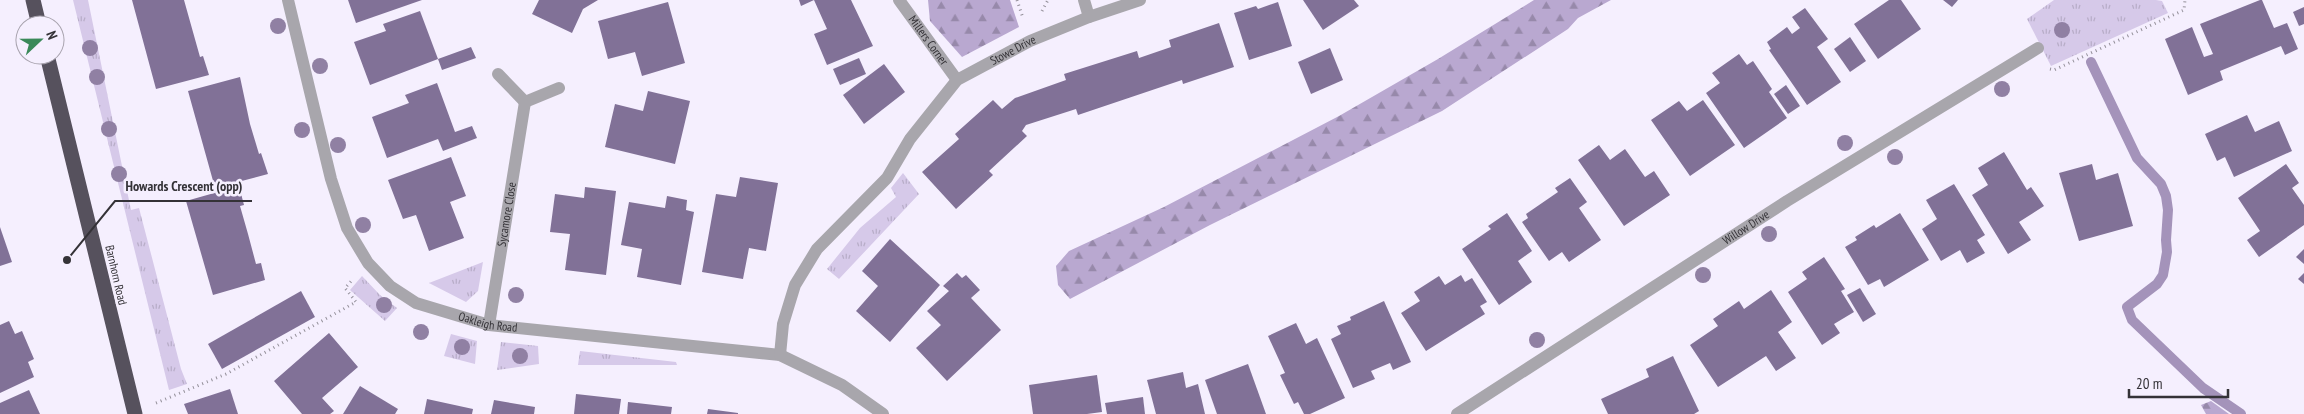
<svg xmlns="http://www.w3.org/2000/svg" width="2304" height="414" font-family="'PT Sans Narrow',sans-serif">
<defs>
<pattern id="grass-tufts" width="24" height="20" patternUnits="userSpaceOnUse" patternTransform="scale(1.25)"><rect width="24" height="20" fill="#d6c9e9"/><path d="M3 7l-1-3M5 7V3M7 7l1-3M15 17l-1-3M17 17v-4M19 17l1-3" fill="none" stroke="#b8adc8"/></pattern>
<pattern id="forest-firs" width="22" height="20" patternUnits="userSpaceOnUse" patternTransform="scale(1.25)"><rect width="22" height="20" fill="#b9a8d0"/><path d="M5 1l3.5 6h-7zM16 11l3.5 6h-7z" fill="#9789aa"/></pattern>
</defs>
<rect width="100%" height="100%" fill="#f5effe"/>
<!-- grass -->
<g fill="url(#grass-tufts)">
<path d="M73,0H88L131,210L139,208L181,369L187,384L169,390Z"/>
<path d="M2054,0H2156L2162,1L2168,13L2051,66L2027,19Z"/>
<path d="M903,173L919,194L839,279L827,269L860,228L896,197L891,188Z"/>
<path d="M483,262L478,291L466,302L429,283Z"/>
<path d="M362,276L380,295L397,308L385,321L350,290Z"/>
<path d="M451,334L477,341L475,364L444,356Z"/>
<path d="M501,342L538,346L539,364L497,370Z"/>
<path d="M580,351L676,362L677,365H578Z"/>
</g>
<!-- forest -->
<g fill="url(#forest-firs)">
<path d="M928,0H1010L1019,27L962,57L930,21Z"/>
<path d="M1534,0H1611L1578,18L1568,29L1442,111L1210,225L1070,299L1058,285L1056,266L1069,251L1164,207L1339,116L1438,59Z"/>
<path d="M2211,401L2229,414H2206L2201,405Z"/>
</g>
<g fill="none" stroke-linecap="round" stroke-linejoin="round">
<!-- stream -->
<path stroke="#a493ba" stroke-width="10" d="M2091,62L2137,158L2161,184L2166,196L2168,210L2166,240L2167,252L2163,275L2157,284L2127,307L2132,320L2203,388L2241,414"/>
</g>
<!-- building -->
<g fill="#817197">
<path d="M132,0H184L200,57L203,56L209,75L156,89Z"/>
<path d="M348,0H422L356,23Z"/>
<path d="M539,0H598L583,9L572,33L532,14Z"/>
<path d="M799,0H814L801,6Z"/>
<path d="M814,0H851L873,46L827,65L814,34L827,29Z"/>
<path d="M1303,0H1354L1359,6L1323,30Z"/>
<path d="M1889,0H1901L1921,29L1878,59L1854,24Z"/>
<path d="M1943,0H1958L1952,7Z"/>
<path d="M2260,0H2262L2274,28L2287,23L2298,49L2285,55L2281,46L2220,71L2223,80L2188,95L2165,39L2192,27L2204,57L2213,54L2200,24Z"/>
<path d="M668,2L685,63L642,76L635,52L608,59L598,21Z"/>
<path d="M1278,2L1292,46L1249,60L1234,13L1256,6L1258,9Z"/>
<path d="M2304,7V24L2299,26L2293,12Z"/>
<path d="M1805,8L1828,39L1817,47L1841,82L1807,105L1769,50L1771,49L1767,42L1787,27L1792,34L1800,28L1792,17Z"/>
<path d="M420,11L438,59L471,47L476,58L442,70L438,59L370,85L354,42L386,31L383,24Z"/>
<path d="M1219,23L1234,67L1183,84L1182,80L1078,115L1076,109L1026,125L1022,131L1027,136L989,171L993,175L956,209L922,172L959,139L955,134L993,100L1002,109L1015,98L1066,80L1064,74L1137,51L1139,58L1171,47L1169,40Z"/>
<path d="M1850,37L1866,61L1850,72L1834,49Z"/>
<path d="M1330,48L1343,80L1311,94L1298,62Z"/>
<path d="M1739,54L1747,65L1753,61L1772,89L1769,92L1787,118L1744,148L1706,93L1720,83L1712,73Z"/>
<path d="M859,58L866,74L840,85L833,69Z"/>
<path d="M884,64L905,92L864,124L843,95Z"/>
<path d="M240,77L250,124L259,154L261,153L268,174L215,188L188,91Z"/>
<path d="M437,83L455,132L472,126L477,138L443,151L438,139L387,158L372,117L409,103L405,95Z"/>
<path d="M1786,85L1800,106L1788,114L1774,94Z"/>
<path d="M648,91L690,101L675,164L605,147L615,104L643,111Z"/>
<path d="M1703,100L1735,145L1690,176L1651,120L1679,101L1687,111Z"/>
<path d="M2247,115L2255,132L2279,121L2292,151L2234,177L2225,157L2217,161L2205,134Z"/>
<path d="M1599,145L1610,160L1625,149L1645,177L1654,171L1670,195L1624,226L1578,160Z"/>
<path d="M2004,152L2027,190L2031,187L2044,206L2019,222L2031,240L2008,254L1972,195L1988,185L1978,168Z"/>
<path d="M451,157L466,196L450,202L464,238L429,251L416,215L403,219L388,180Z"/>
<path d="M2092,164L2096,180L2118,173L2133,226L2079,241L2059,173Z"/>
<path d="M2286,164L2299,183L2292,188L2304,205V225L2259,257L2247,240L2260,231L2238,198Z"/>
<path d="M740,177L778,183L766,251L749,248L743,279L702,272L716,194L736,197Z"/>
<path d="M1570,178L1587,202L1579,208L1601,240L1569,262L1562,252L1549,261L1522,222L1528,218L1526,214L1558,192L1555,188Z"/>
<path d="M1954,184L1985,235L1977,240L1985,253L1967,263L1960,250L1941,261L1922,229L1937,219L1926,200Z"/>
<path d="M239,186L244,205L240,206L248,234L256,264L261,263L265,280L213,295L186,201Z"/>
<path d="M585,187L616,191L606,275L565,270L570,234L550,232L555,194L584,198Z"/>
<path d="M667,196L687,200L686,210L694,212L681,285L637,277L642,249L621,245L629,202L665,208Z"/>
<path d="M1507,213L1532,251L1518,261L1532,282L1499,305L1462,249L1491,229L1488,226Z"/>
<path d="M1900,213L1929,260L1884,287L1880,279L1868,285L1845,247L1857,240L1855,237L1874,225L1876,228Z"/>
<path d="M0,227L12,262L0,266Z"/>
<path d="M890,239L940,285L890,342L856,311L878,286L862,271Z"/>
<path d="M2304,249V264L2296,257Z"/>
<path d="M1824,257L1845,289L1841,291L1854,312L1834,324L1840,333L1822,345L1788,292L1807,279L1802,272Z"/>
<path d="M957,273L962,278L966,275L980,290L971,298L1001,330L947,381L916,348L941,325L927,311L949,291L943,286Z"/>
<path d="M2304,273V284L2298,279Z"/>
<path d="M1461,275L1465,282L1472,278L1487,302L1480,306L1485,314L1426,351L1401,313L1420,301L1414,292L1439,276L1445,285Z"/>
<path d="M1860,288L1876,314L1863,322L1847,295Z"/>
<path d="M1771,290L1792,322L1778,332L1796,358L1776,371L1766,356L1718,387L1690,345L1718,326L1713,319L1739,301L1744,309Z"/>
<path d="M301,291L315,317L222,369L208,344Z"/>
<path d="M1384,301L1411,362L1393,370L1390,363L1371,371L1375,379L1353,388L1331,339L1341,334L1337,326L1351,320L1350,317Z"/>
<path d="M9,321L15,334L22,331L34,359L28,362L34,377L0,393V325Z"/>
<path d="M1296,323L1306,344L1317,338L1345,398L1310,414H1304L1298,402L1294,404L1280,375L1285,373L1268,336Z"/>
<path d="M329,333L358,367L322,398L334,411L330,414H302L274,381Z"/>
<path d="M1673,356L1699,411L1694,414H1608L1601,399L1649,377L1646,369Z"/>
<path d="M1248,364L1266,414H1217L1205,380Z"/>
<path d="M1183,372L1186,388L1198,384L1205,414H1156L1147,380Z"/>
<path d="M1097,375L1102,412L1087,414H1033L1029,385Z"/>
<path d="M360,386L398,409L395,414H343Z"/>
<path d="M230,389L238,414H188L184,404Z"/>
<path d="M29,390L40,414H0V403Z"/>
<path d="M576,394L621,399L619,414H574Z"/>
<path d="M1143,397L1145,414H1107L1105,403Z"/>
<path d="M427,399L473,409L472,414H424Z"/>
<path d="M494,400L535,407L534,414H491Z"/>
<path d="M628,402L672,407L671,414H627Z"/>
<path d="M708,409L738,413V414H707Z"/>
</g>
<g fill="none" stroke-linecap="round" stroke-linejoin="round">
<!-- path -->
<g stroke="#94909a" stroke-width="3" stroke-dasharray="1 4" stroke-linecap="butt">
<path d="M1017,0L1023,18"/>
<path d="M1042,11L1048,0"/>
<path d="M2050,69L2054,70L2184,10L2185,0"/>
<path d="M156,403L226,374L356,302L345,288L353,279"/>
</g>
<!-- minor -->
<g stroke="#a8a6ac" stroke-width="12">
<path id="s1" d="M288,0L331,179L347,228L368,263L390,286L416,303L489,325L780,355L842,385L883,414"/>
<path id="s2" d="M899,0L957,80"/>
<path d="M1084,0L1089,17"/>
<path d="M498,74L525,102L559,88"/>
<path id="s3" d="M489,325L525,102"/>
<path id="s4" d="M780,355L783,324L795,285L817,249L887,178L910,139L957,80L1030,41L1089,17L1140,0"/>
<path id="s5" d="M1457,414L1787,201L2038,48"/>
</g>
<!-- highway -->
<g stroke="#56515d" stroke-width="15">
<path d="M33,0L39,25"/>
<path d="M47,55L135,414"/>
</g>
</g>
<!-- trees -->
<g fill="#9080a3">
<circle cx="278" cy="26" r="8"/>
<circle cx="2062" cy="30" r="8"/>
<circle cx="90" cy="48" r="8"/>
<circle cx="320" cy="66" r="8"/>
<circle cx="97" cy="77" r="8"/>
<circle cx="2002" cy="89" r="8"/>
<circle cx="109" cy="129" r="8"/>
<circle cx="302" cy="130" r="8"/>
<circle cx="1845" cy="143" r="8"/>
<circle cx="338" cy="145" r="8"/>
<circle cx="1895" cy="157" r="8"/>
<circle cx="119" cy="174" r="8"/>
<circle cx="363" cy="225" r="8"/>
<circle cx="1769" cy="234" r="8"/>
<circle cx="1703" cy="275" r="8"/>
<circle cx="516" cy="295" r="8"/>
<circle cx="384" cy="305" r="8"/>
<circle cx="421" cy="332" r="8"/>
<circle cx="1537" cy="340" r="8"/>
<circle cx="462" cy="347" r="8"/>
<circle cx="520" cy="356" r="8"/>
</g>
<g text-anchor="middle" stroke-width="5" stroke-linejoin="round" paint-order="stroke">
<!-- street labels -->
<g font-size="12" fill="#343237" stroke="#f5effe">
<text dy="4" stroke="none"><textPath href="#s2" startOffset="50">Millers Corner</textPath></text>
<text dy="4" stroke="none"><textPath href="#s4" startOffset="398">Stowe Drive</textPath></text>
<text dy="4" stroke="none"><textPath href="#s3" startOffset="112">Sycamore Close</textPath></text>
<text dy="4" stroke="none"><textPath href="#s5" startOffset="344">Willow Drive</textPath></text>
<text transform="translate(116 275) rotate(77)" y="4">Barnhorn Road</text>
<text dy="4" stroke="none"><textPath href="#s1" startOffset="414">Oakleigh Road</textPath></text>
</g>
</g>
<!-- callouts -->
<path fill="none" stroke="#343237" stroke-width="2" d="M67 260L115 201H252"/>
<circle fill="#343237" stroke="#f5effe" stroke-width="2" cx="67" cy="260" r="5"/>
<g font-size="14" text-anchor="middle" font-weight="bold" fill="#343237" stroke="#f5effe" stroke-width="5" stroke-linejoin="round" paint-order="stroke">
<text x="184" y="191">Howards Crescent (opp)</text>
</g>
<!-- north arrow -->
<g transform="translate(40 40) rotate(68)"><circle r="24" fill="#f5effe" stroke="#a8a3ae"/>
<path d="M0-4L9 19L0 12L-9 19Z" fill="#3a8959"/>
<text y="-8" font-size="14" font-weight="bold" text-anchor="middle" fill="#343237">N</text>
</g>
<!-- scale -->
<path d="M2129 389v8h99v-8" fill="none" stroke="#343237" stroke-width="2.5"/>
<text x="2136" y="389" font-size="15" fill="#343237" stroke="#f5effe" stroke-width="4" paint-order="stroke">20 m</text>
</svg>
